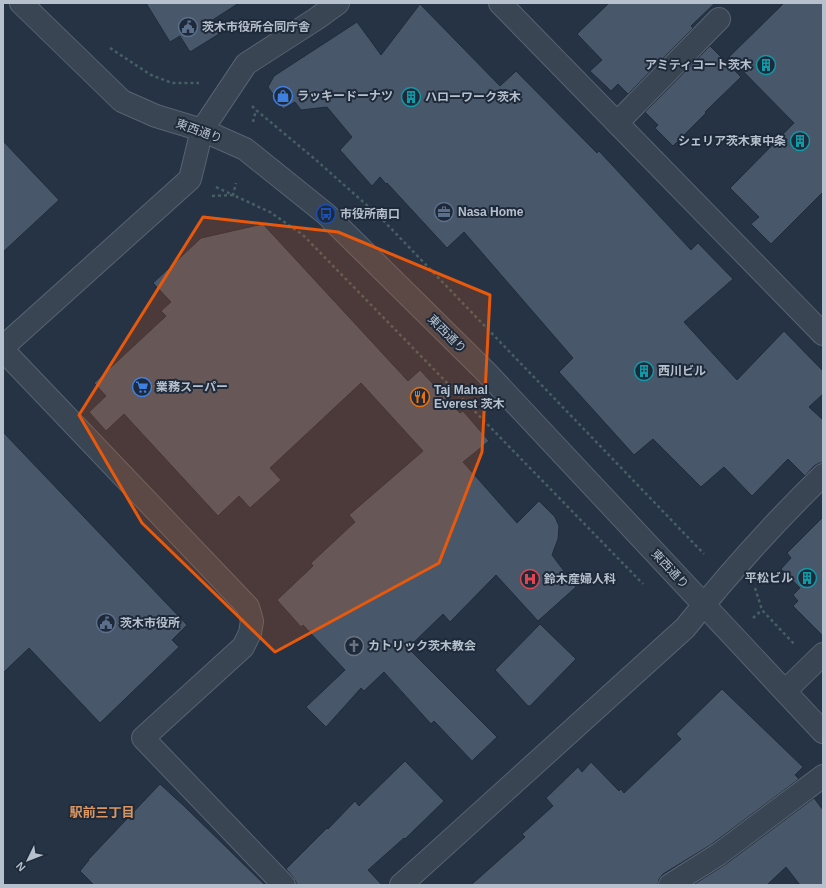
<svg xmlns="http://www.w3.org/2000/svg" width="826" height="888" font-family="Arial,'Noto Sans JP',sans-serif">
<rect width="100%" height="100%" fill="#253345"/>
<!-- building -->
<g fill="#49576b" stroke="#202c3b">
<path d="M146,3H239L211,21L219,34L190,52L180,36L170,42Z"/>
<path d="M609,3H715L691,26L693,28L628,94L618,84L611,91L590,71L602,60L577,34Z"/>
<path d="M784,3H823V192L771,244L751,224L759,217L730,188L794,123L729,57Z"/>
<path d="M420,4L500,86L516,71L597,153L599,151L691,250L698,243L733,279L684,322L737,380L784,331L823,371V394L809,407L823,420V463H819L814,466L805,476L788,459L752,496L724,467L701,487L653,439L634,455L559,372L573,358L464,232L447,248L387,183L386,184L380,177L372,186L340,150L352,137L327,107L301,110L295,102L283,109L268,87L274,76L357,22L381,55Z"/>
<path d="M710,46L741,77L705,112L706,113L673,146L655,128L658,125L645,112Z"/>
<path d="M3,141L59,200L3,252Z"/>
<path d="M263,224L408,381L420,370L460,413L463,411L489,441L463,462L517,523L539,501L555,517L559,526L558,539L552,555L576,587L538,621L496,575L450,622L443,614L408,648L497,737L472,761L434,721L431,724L384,672L364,691L361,688L326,727L306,707L345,670L303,625L301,627L277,600L313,566L311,563L355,522L349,515L423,451L361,383L270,468L281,480L250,508L239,496L218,516L124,414L106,431L89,412L106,396L94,383L166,316L161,311L171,302L153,283L201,238Z"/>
<path d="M3,432L187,625L172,640L179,647L100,723L29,648L3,673Z"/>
<path d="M823,517V636L793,606L798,601L793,595L800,588L781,569L791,558L787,553Z"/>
<path d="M540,624L576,659L530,706H528L495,670Z"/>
<path d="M722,689L803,767L795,775L799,779L712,844L663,874L659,879L658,885H471L525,837L522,834L553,806L546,798L578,767L582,772L591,762L619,791L621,789L624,793L681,739L676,734Z"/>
<path d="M405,761L444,801L405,839L404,838L368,870L382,885H296V882L293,877L286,869L327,828L328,829L355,801L359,806Z"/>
<path d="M160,784L185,807L265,885H94L80,871L89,860H88Z"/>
<path d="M814,798L823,810V885H800L786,867L767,885H693L726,864Z"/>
</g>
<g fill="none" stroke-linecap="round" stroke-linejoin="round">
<!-- minor casing -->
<g stroke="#586371" stroke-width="24">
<g id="minor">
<path d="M21,3L122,101L156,116L202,130L245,149L326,214L487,373L823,732"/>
<path d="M500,3L823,334"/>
<path d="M617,123L719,19"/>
<path d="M3,347L190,179L202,130L246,64L316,19L338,3"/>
<path d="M3,350L248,607L252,621L250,633L243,647L143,738L284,885"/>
<path d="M785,691L823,654"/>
<path d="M401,885L685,628C728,574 774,523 823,475"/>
<path d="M670,885L719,854L823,776"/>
</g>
</g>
<!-- path -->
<g stroke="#465f61" stroke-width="2.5" stroke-dasharray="3 3" stroke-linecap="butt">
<path d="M110,48L151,75L172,83H199"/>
<path d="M252,106L256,110L316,160L379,216L704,554"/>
<path d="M253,122L256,110"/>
<path d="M216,187L233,195L236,183"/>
<path d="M212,196L233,195L270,212L303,235L643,584"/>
<path d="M755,588L762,610L794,644"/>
<path d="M753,618L762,610"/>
</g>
<!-- minor -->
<use href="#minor" stroke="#3a4554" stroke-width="22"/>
</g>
<!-- marked area -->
<path fill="#e8590c" fill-opacity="0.2" stroke="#e8590c" stroke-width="3" stroke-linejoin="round" d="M203,217L338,232L490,295L482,452L439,563L275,652L142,523L79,415Z"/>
<!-- icons -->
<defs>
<g id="civic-ring" transform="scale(1)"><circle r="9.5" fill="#1e2a39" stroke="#5c6f8a" stroke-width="1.5"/><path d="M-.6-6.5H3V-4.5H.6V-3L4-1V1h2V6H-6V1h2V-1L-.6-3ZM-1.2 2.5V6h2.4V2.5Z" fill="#5c6f8a"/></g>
<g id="building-ring" transform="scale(1)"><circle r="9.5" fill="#1e2a39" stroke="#0f9aa8" stroke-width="1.5"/><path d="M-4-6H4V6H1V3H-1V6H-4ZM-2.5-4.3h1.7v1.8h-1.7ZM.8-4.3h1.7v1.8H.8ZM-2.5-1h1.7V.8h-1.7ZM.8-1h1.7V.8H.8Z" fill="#0f9aa8"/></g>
<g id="shop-ring" transform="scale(1)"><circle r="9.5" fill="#1e2a39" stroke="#3f7fe0" stroke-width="1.5"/><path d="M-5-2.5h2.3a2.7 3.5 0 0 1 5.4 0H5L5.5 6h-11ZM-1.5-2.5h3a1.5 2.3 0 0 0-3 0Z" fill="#3f7fe0"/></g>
<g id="office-ring" transform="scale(1)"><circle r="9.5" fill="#1e2a39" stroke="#5c6f8a" stroke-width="1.5"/><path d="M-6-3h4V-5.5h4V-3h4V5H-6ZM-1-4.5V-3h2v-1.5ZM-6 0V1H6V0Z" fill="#5c6f8a"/></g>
<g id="bus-ring" transform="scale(1)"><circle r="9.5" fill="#1e2a39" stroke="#1a4fb4" stroke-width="1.5"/><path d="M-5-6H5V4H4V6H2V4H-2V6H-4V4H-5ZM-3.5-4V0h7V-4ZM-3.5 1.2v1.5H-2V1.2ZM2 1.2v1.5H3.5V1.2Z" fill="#1a4fb4"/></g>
<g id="supermarket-ring" transform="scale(1)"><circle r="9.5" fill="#1e2a39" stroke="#3f7fe0" stroke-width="1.5"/><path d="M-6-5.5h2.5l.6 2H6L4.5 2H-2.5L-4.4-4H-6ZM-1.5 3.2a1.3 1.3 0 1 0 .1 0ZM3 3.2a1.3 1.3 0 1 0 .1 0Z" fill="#3f7fe0"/></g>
<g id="restaurant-ring" transform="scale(1)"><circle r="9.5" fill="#1e2a39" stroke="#e8710a" stroke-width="1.5"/><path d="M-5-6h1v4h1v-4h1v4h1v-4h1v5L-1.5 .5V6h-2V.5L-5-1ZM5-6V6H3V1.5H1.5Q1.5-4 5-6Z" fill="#e8710a"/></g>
<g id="hospital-ring" transform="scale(1)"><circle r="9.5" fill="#1e2a39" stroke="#e0444e" stroke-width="1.5"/><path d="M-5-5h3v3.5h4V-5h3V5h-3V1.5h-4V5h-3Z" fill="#e0444e"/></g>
<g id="church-ring" transform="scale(1)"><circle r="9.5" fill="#1e2a39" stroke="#6b7280" stroke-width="1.5"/><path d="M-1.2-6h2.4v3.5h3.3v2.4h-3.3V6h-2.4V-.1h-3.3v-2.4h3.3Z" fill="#6b7280"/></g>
</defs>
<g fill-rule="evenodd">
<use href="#civic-ring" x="188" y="27"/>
<use href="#building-ring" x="766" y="65"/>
<use href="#shop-ring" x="283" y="96"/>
<use href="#building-ring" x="411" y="97"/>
<use href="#building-ring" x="800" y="141"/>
<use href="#office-ring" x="444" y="212"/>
<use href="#bus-ring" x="326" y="214"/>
<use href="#building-ring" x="644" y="371"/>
<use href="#supermarket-ring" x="142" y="387"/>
<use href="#restaurant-ring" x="420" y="397"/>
<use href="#building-ring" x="807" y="578"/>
<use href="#hospital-ring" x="530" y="579"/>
<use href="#civic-ring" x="106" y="623"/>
<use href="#church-ring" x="354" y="646"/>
</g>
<g text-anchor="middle" stroke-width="4" stroke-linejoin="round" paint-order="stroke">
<!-- poi labels -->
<g font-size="12" font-weight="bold" fill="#b7c0cd" stroke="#1e2a39" text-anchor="start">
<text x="202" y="31">茨木市役所合同庁舎</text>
<text x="752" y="69" text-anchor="end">アミティコート茨木</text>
<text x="297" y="100">ラッキードーナツ</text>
<text x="425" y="101">ハローワーク茨木</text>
<text x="786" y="145" text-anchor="end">シェリア茨木東中条</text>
<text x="458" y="216">Nasa Home</text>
<text x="340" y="218">市役所南口</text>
<text x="658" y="375">西川ビル</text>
<text x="156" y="391">業務スーパー</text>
<text x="434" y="394">Taj Mahal<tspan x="434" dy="14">Everest 茨木</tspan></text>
<text x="793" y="582" text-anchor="end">平松ビル</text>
<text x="544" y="583">鈴木産婦人科</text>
<text x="120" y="627">茨木市役所</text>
<text x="368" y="650">カトリック茨木教会</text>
</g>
<!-- street labels -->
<g font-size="12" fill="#b7c0cd" stroke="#1e2a39">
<text transform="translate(199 131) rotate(20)" y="4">東西通り</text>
<text transform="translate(447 334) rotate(45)" y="4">東西通り</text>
<text transform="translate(670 569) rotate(47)" y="4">東西通り</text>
</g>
<!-- neighbourhood labels -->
<g font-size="13" font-weight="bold" fill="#dd9762" stroke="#1e2a39">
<text x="102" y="817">駅前三丁目</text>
</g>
</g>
<!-- border -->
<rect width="826" height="888" fill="none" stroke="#b7c0cd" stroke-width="8"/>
<!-- north arrow -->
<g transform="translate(28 860) rotate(227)" stroke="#1e2a39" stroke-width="3" paint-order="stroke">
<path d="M0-3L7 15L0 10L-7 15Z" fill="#b7c0cd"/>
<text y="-6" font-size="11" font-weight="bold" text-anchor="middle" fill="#b7c0cd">N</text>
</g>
</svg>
